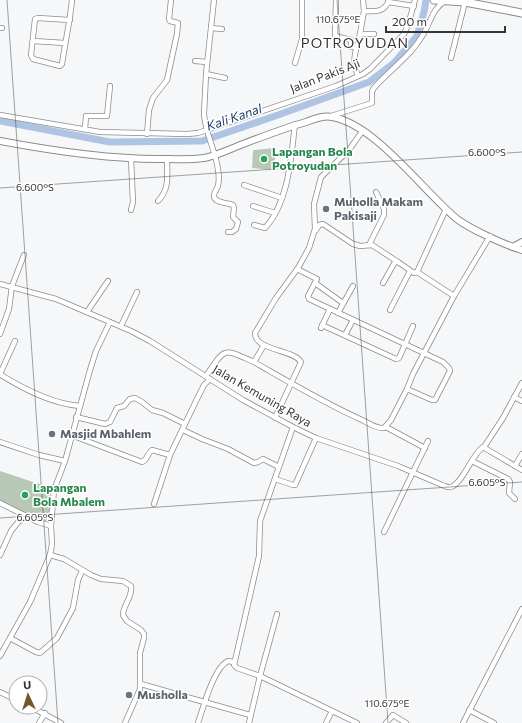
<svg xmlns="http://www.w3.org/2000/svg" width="522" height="723" font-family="Commissioner,sans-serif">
<rect width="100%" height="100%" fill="#f6f7f9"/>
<!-- green -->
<g fill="#b7c9b6">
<path d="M276,148L274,170L252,168L253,150Z"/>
<path d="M0,471L51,488L48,525L0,503Z"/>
</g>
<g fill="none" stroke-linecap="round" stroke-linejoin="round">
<!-- river -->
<path stroke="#aec4e2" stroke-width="7" d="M0,121L110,142L202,141L278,115L369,82L394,63L417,36L424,12L426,0"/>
<!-- minor casing -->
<g stroke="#8b8c8e" stroke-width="6">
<g id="minor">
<path d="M214,0L206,74L204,114C205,133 216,151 218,170C219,175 219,181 218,186C217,189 213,193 214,197C216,203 228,203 233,205L234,208L233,217L238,222L236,229L232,232H228"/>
<path d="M336,0L335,36L351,40V47H357"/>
<path d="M363,0L364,11L360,34H374"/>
<path d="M388,2L414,6"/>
<path d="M364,11C375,12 385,12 389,0"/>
<path d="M70,20L38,18L35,19L31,55L33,59L60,66L62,64C65,43 70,22 72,0"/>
<path d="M0,28H2"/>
<path d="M211,28L222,29"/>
<path d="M33,41L65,43"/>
<path d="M451,58L465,2"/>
<path d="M195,61L207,62"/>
<path d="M295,63L302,39V0"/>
<path d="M206,74L225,78"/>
<path d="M358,76C351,59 356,51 360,34"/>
<path d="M0,115L100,132L187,134L198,133L336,86L363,74L370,69L404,34L408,25L415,0"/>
<path d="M331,116L372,103V92L373,89C390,69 413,55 425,31C432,18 433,9 445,1"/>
<path d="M85,129L86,116H107L110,86"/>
<path d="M147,134L149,110L153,98L167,80L177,34L178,23L170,21L169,19L171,0"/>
<path d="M131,159L133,202L131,210"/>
<path d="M244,185L282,198"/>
<path d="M158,201C170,189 167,175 167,159"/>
<path d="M253,206L275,213"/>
<path d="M254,225L265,228C289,202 291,157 295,124"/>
<path d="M316,230L319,225L323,224L353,244L360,246L372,245L398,262"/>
<path d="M369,245L384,215V209L376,192"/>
<path d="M297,269L317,279L308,296L309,299L443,362L449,368L450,371L435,400H432L407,389"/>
<path d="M417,272L454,296"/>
<path d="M315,283L343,303"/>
<path d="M383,283L395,262H398L414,273L417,272L446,209"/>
<path d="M0,284L56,299L131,331L150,341L243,400L293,427L316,438L398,466L442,485C445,486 448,488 451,487C463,483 472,454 483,447L522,470"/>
<path d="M390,310L410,271"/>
<path d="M87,312L108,281"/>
<path d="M338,313L353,286"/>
<path d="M322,325L396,359L399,358L413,326"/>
<path d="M121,326L137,292"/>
<path d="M321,328L330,309"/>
<path d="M0,334L9,309L12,286L24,255"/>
<path d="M345,335L353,320"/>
<path d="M254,362C289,382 324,403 362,420C368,423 377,429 384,428L391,420L407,389L413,374L454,296L490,236"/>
<path d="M0,374L15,341"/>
<path d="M1,375C24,389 52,404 80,406"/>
<path d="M206,376C226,347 222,348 254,362L264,345"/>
<path d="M514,397L522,401"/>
<path d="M76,417L105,424L110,422L117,408L124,406L130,399L135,398L142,402L152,410L163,413L185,424"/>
<path d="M275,418L301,362C293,349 255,351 255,333L276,298L298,268L309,248L315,229L314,204L321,177L349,150L363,130"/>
<path d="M293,427L260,521L259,556L234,665L237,668L260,676L357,723"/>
<path d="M386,427L425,448"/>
<path d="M183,430L202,439L228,449L254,463L258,462L263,459L279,467"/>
<path d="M71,435L142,462C148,460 147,453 152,450L170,455"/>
<path d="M0,442L39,455L65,461"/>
<path d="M484,447L503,418L522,383"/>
<path d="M472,461L508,479L510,482L509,493L515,499"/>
<path d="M515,466L522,454"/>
<path d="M275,479L293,485H295L316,438"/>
<path d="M0,503L38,522L51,526"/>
<path d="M154,504L170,455L197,399L204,385L210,379"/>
<path d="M384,532L428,441"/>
<path d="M0,555L11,531L24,515"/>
<path d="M50,555L64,559L91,575L101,579L123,581L131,586C133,597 123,605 123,615L127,621L141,630L144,634V638L140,653V689L125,723"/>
<path d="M10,638L36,652L40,653L57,638L73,608L78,580L82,571"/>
<path d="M0,656L30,602L50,555L52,544L51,526L54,490L65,461L90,370L96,351L110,322"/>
<path d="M141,684L250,715"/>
<path d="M0,692L16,700"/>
<path d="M31,707L61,723"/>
<path d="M469,710L494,723"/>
<path d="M39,723L45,713"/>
<path d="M198,723C203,708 214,667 228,661L234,662"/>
<path d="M249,723L260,676L277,614"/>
<path d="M326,723L332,711"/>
<path d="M386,723L393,715L406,723"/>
<path d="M463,723L522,609"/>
</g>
</g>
<!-- major casing -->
<g stroke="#8b8c8e" stroke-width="8">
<g id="major">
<path d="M0,141C53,151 105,159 158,159C173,159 189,160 204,158C218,155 230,149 243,144C264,136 285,128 306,122C314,119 324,115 332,117C375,124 423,191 457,219C470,229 505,245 522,250"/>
<path d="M513,247L522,242"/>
</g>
</g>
<!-- highway casing -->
<g stroke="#8b8c8e" stroke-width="9">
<path id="highway" d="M434,0L465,2L522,13"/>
</g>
<!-- minor -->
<use href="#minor" stroke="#fff" stroke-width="4.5"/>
<!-- major -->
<use href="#major" stroke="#fff" stroke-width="6"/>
<!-- highway -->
<use href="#highway" stroke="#fff" stroke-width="7"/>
</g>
<!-- ticks -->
<path fill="none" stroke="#343535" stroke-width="1" stroke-opacity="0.45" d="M7,0L58,723M337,0L388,723M0,188L522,152M0,518L522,482"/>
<!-- markers -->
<g fill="#2e9e5b" stroke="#fff" stroke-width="1.5">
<circle cx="264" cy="159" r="4"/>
<circle cx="25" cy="495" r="4"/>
</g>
<g fill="#6b7280" stroke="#fff" stroke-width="1.5">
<circle cx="326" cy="209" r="4"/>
<circle cx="52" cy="434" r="4"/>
<circle cx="129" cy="695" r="4"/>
</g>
<g text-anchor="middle" stroke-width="3" stroke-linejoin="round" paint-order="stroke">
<!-- street labels -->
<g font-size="12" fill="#343535" stroke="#fff">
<text transform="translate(325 76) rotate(-21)" y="4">Jalan Pakis Aji</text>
<text transform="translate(262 396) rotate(30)" y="4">Jalan Kemuning Raya</text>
</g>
<!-- leisure labels -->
<g font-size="12" font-weight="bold" fill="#27864d" stroke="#fff" text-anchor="start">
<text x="272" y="156">Lapangan Bola<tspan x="272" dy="14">Potroyudan</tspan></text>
<text x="33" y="492">Lapangan<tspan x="33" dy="14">Bola Mbalem</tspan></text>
</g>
<!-- worship labels -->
<g font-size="12" font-weight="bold" fill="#5b616d" stroke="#fff" text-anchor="start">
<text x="334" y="206">Muholla Makam<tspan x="334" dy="14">Pakisaji</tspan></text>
<text x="60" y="438">Masjid Mbahlem</text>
<text x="137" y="699">Musholla</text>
</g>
<!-- water labels -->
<g font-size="13" font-style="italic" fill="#203f67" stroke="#fff">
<text transform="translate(234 117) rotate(-19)" y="5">Kali Kanal</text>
</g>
<!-- quarter labels -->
<g font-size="14" letter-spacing="1" fill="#363638" stroke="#fff">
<text x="355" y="48">POTROYUDAN</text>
</g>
</g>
<g font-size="10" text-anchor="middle" fill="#343535" stroke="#fff" stroke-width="3" stroke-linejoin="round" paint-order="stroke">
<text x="338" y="23">110.675°E</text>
<text x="487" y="156">6.600°S</text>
<text x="35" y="191">6.600°S</text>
<text x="487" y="486">6.605°S</text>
<text x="35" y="521">6.605°S</text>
<text x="387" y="707">110.675°E</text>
</g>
<!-- north arrow -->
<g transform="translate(28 695) rotate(356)"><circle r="19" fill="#ffffff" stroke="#aeaeae"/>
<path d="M0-3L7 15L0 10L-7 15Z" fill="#75572b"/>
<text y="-6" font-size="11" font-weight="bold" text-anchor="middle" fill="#343535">U</text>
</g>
<!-- scale -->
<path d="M386 26v6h119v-6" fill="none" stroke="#343535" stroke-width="2"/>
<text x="392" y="26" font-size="12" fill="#343535" stroke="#ffffff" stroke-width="3" paint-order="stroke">200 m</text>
</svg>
